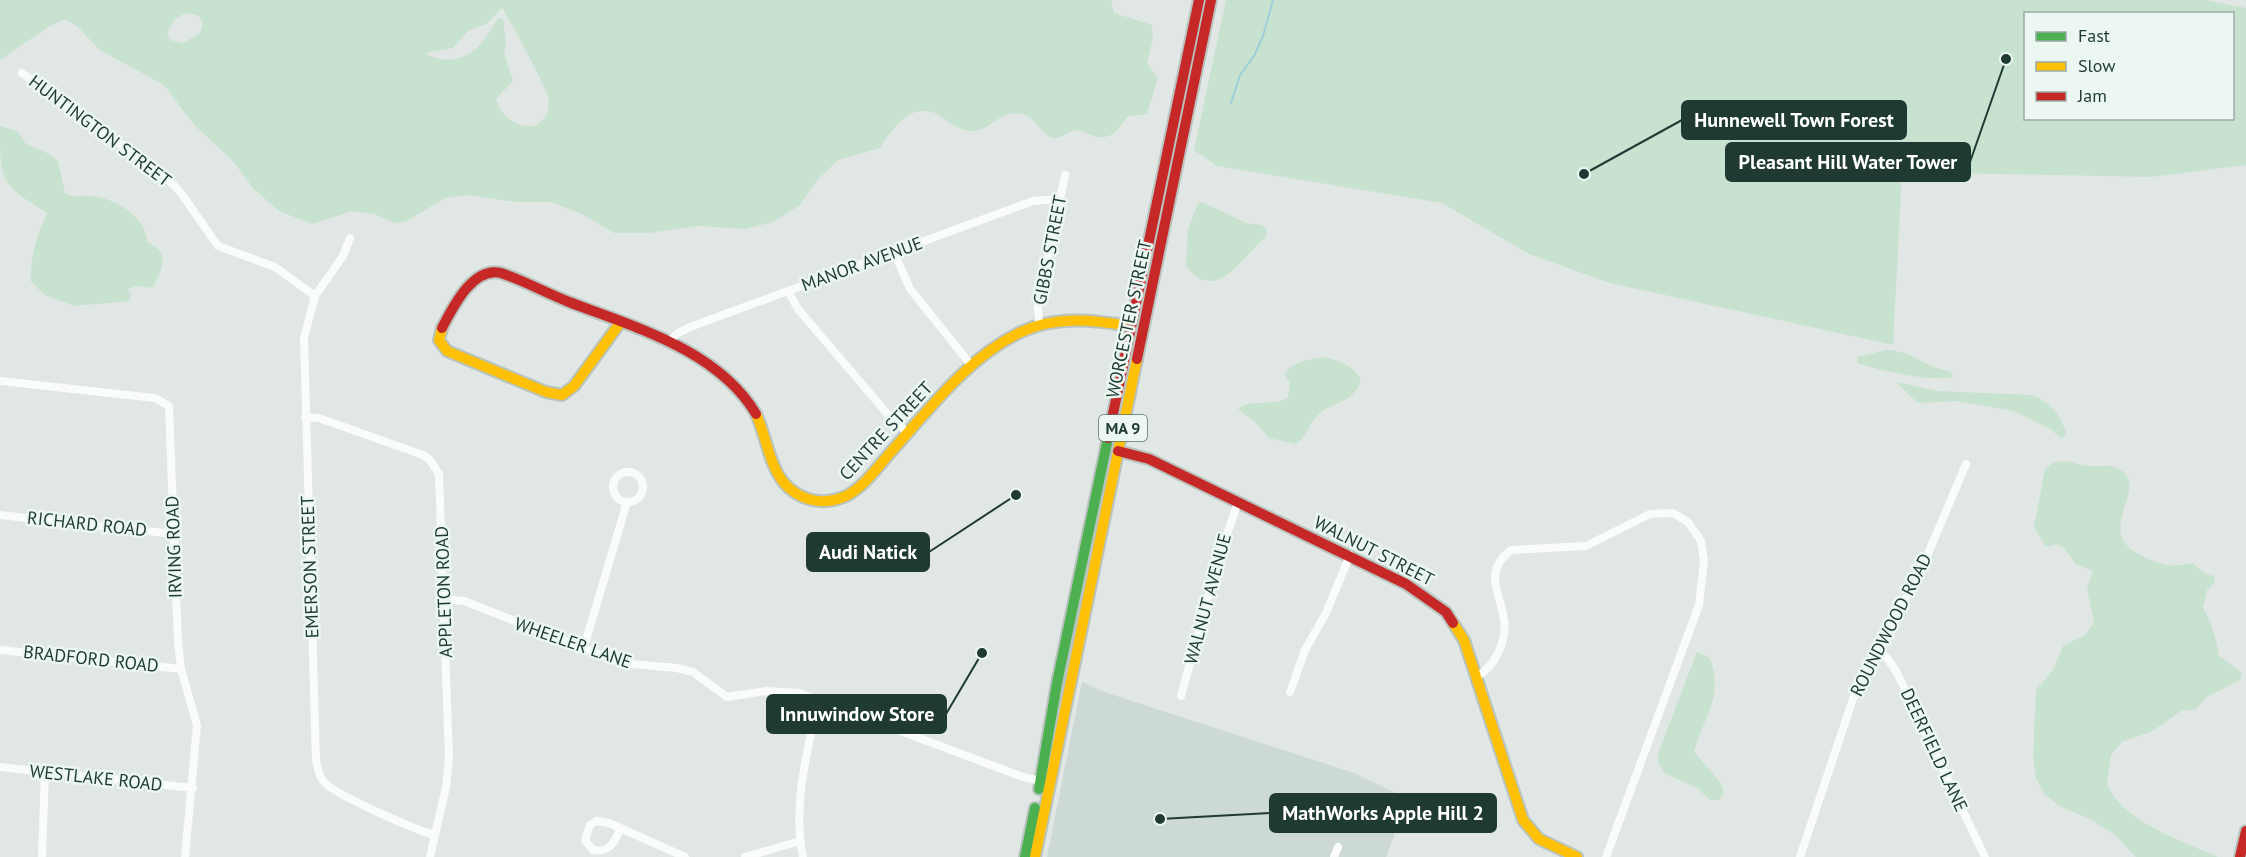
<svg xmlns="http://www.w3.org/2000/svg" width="2246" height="857" font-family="'PT Sans',sans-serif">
<rect width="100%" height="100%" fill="#e0e7e4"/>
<!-- built -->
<path fill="#cdd9d4" d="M1082,682L1107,693L1354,773L1408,799L1386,857H1047Z"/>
<!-- green -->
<g fill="#c8e2d0" fill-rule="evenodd">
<path d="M0,0H1111L1114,13L1152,25L1153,38L1147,63L1158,78L1147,114L1129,116C1122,121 1119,131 1111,135C1094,143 1083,127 1072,131C1063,134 1057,143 1047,135C1036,126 1032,113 1015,113C997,114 987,133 969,131C957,130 947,120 937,114C911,101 892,129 880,148L838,160L817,180L800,205L773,222L746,229L698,226L649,233H614L582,214L551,202H516L468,195L445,198L405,222L394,223L374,214L352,211L312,224L279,211L254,189L232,160L194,125L164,85L100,50L77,26L65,19L50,26L0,60ZM502,8C508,16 549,93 549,99C550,140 505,131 496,99L513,81L504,52L506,43L503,19L499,18C491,27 487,38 479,46C466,60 442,65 426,53L453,48L469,30L486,24ZM191,13L199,16L203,23L200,33L184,43L170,40L167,35C171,22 177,14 191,13Z"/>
<path d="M1226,0H2205L2246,8V165L2151,177L1902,172L1893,345L1610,283L1529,254L1442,203L1217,166L1194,150ZM2026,14H2232V118H2026Z"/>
<path d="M0,126L17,131L26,144L49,154L58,161L65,193C74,199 81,195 92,196C116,199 145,216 147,241C151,244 156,247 159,250C168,259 158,279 152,288L136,286L128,289L131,296L129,301L74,306L45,295L31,282C30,255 37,237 47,213C0,183 0,183 0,126Z"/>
<path d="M1202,202L1246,223L1262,225L1267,230L1266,237C1244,253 1217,307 1186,266L1188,230L1198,203Z"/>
<path d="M1886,350C1912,350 1925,368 1950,371L1954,377C1928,382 1883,371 1857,363L1858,357Z"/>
<path d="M1324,357C1338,360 1355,366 1361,381C1353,403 1334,401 1319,414C1309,423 1307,436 1296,444L1269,438L1256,423L1238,409C1252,398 1272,407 1288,398L1290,384L1285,375C1291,361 1310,360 1324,357Z"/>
<path d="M1896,382L1937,391L2032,395C2050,402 2060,414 2066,433L2062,439L2050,429L2014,411L1956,401L1918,403Z"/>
<path d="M2064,461C2073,462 2082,466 2091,466C2099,467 2107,464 2114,467C2157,483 2092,528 2137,553C2150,561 2166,567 2181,565C2187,564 2188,562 2194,564L2205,574L2214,576L2215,582L2207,590L2203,608C2211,619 2217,642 2219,656L2242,673L2240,680L2207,697L2196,709L2181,711L2151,732L2123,741L2111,755L2107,784C2121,821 2184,842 2218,857H2136L2115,835L2092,820L2059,806L2044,793L2036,778L2033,758L2036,690L2053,670L2063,646L2086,634L2094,623L2087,588L2093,571L2076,564L2064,548L2057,544L2046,547L2034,527L2045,469L2053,463Z"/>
<path d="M1697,652L1710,658C1724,699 1704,714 1694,752L1721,783L1724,793L1719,800H1710L1697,788L1666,774L1658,763L1659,751Z"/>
</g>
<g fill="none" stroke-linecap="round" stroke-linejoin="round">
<!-- stream -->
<path stroke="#9ecfd8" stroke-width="2" d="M1231,103L1240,75L1254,56L1263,36L1273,0"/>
<!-- fast casing -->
<g stroke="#b9c4bf" stroke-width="14">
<g id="fast">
<path d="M1039,789L1057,683L1108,438"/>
<path d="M1025,857L1035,808"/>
</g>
</g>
<!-- slow casing -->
<g stroke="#b9c4bf" stroke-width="14">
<g id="slow">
<path d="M442,328L439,340L447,351L546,392L562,395L574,386L620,323"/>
<path d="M756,414C767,437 769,470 789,488C806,503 828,505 848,495C865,485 877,468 890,453C928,411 967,358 1019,333C1055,315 1093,320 1131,326"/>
<path d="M1453,623L1464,640L1523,820L1539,839L1577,857"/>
<path d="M1035,857L1137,359"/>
</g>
</g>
<!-- jam casing -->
<g stroke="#b9c4bf" stroke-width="14">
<g id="jam">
<path d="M442,328C453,307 473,266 501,273C525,281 546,293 569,302C634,327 718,350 756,414"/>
<path d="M1137,359L1211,0"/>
<path d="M1108,438L1199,0"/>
<path d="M1118,451L1149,459L1406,584L1446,612L1453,623"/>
<path d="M2240,857L2246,831"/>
</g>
</g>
<!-- street -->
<g stroke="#fafbfb" stroke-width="8">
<path d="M22,73L164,175L181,193L218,246L275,267L315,296"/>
<path d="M350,238L343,256L315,296L304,338L316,761C318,769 319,777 325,783C338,796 415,830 435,835"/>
<path d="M894,252L910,289L971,365"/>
<path d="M788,291L798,309L890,417L908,433"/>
<path d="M1039,325L1038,306L1065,175"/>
<path d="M668,342L678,333L690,327L1033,201L1060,199"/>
<path d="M0,381L155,398L169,406L178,643L181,669L197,725L185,857"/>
<path d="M305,417L319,418L423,455L430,460L439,474L449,759L446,787L430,857"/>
<circle cx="628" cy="487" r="15"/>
<path d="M0,515L173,534"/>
<path d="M444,599L464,601L621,663L677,668L693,672L727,697L766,691L799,693L1023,777L1041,781"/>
<path d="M584,647L627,502"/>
<path d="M0,650L181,669"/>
<path d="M1876,650L1888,659L1897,673L1985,857"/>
<path d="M1476,677C1487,671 1493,664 1498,653C1503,643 1506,631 1504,620C1501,594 1482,572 1511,550L1586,546L1650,514L1673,513L1688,522L1701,541L1704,562L1699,605L1606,857"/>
<path d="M1290,692L1305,650L1326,613L1350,555"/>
<path d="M1181,696L1219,558L1238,502"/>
<path d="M0,767L193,788"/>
<path d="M620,829C615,842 609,853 593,850L585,840L590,825L596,821L609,823L685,857"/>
<path d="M42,857L45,772"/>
<path d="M745,857L800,841"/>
<path d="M803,857C792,804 808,751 818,699"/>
<path d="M1334,857L1338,847"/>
<path d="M1800,857L1858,684L1919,575L1966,464"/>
</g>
<!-- fast -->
<use href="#fast" stroke="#4caf50" stroke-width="10"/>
<!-- slow -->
<use href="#slow" stroke="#ffc107" stroke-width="10"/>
<!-- jam -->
<use href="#jam" stroke="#c62828" stroke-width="10"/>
</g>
<g text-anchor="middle" stroke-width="5" stroke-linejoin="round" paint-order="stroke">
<!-- shield labels -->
<rect fill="#edf7f2" stroke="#5c736c" stroke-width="1.5" x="1099" y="415" width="48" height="26" rx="4.5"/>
<g font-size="16" font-weight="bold" fill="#1e3a33">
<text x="1123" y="434">MA 9</text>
</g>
<!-- street labels -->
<g font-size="18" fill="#1e3a33" stroke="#edf7f2">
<text transform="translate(100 131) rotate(37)" y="6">HUNTINGTON STREET</text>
<text transform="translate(1050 250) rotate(-79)" y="6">GIBBS STREET</text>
<text transform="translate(862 264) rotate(-20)" y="6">MANOR AVENUE</text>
<text transform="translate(1129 319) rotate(-78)" y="6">WORCESTER STREET</text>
<text transform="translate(886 431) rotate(-47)" y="6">CENTRE STREET</text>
<text transform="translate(87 524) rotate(6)" y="6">RICHARD ROAD</text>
<text transform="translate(174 547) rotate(-92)" y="6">IRVING ROAD</text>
<text transform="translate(1374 551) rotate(27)" y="6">WALNUT STREET</text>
<text transform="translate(310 567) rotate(-92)" y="6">EMERSON STREET</text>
<text transform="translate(444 592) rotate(-92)" y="6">APPLETON ROAD</text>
<text transform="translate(1208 599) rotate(-75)" y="6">WALNUT AVENUE</text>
<text transform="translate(1891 625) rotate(-63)" y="6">ROUNDWOOD ROAD</text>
<text transform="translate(573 643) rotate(19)" y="6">WHEELER LANE</text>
<text transform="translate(91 659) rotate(6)" y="6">BRADFORD ROAD</text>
<text transform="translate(1934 750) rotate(65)" y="6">DEERFIELD LANE</text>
<text transform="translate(96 778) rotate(6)" y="6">WESTLAKE ROAD</text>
</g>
</g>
<!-- callouts -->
<path fill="none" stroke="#1e3a33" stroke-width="2" d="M1584 174L1682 120M2006 59L1970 162M1016 495L929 552M982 653L946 714M1160 819L1270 813"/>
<g fill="#1e3a33" stroke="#edf7f2" stroke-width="2">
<circle cx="1584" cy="174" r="6"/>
<circle cx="2006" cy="59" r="6"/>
<circle cx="1016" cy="495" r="6"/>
<circle cx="982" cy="653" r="6"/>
<circle cx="1160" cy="819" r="6"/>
</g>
<g fill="#1e3a33" stroke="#1e3a33" stroke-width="2">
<rect x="1682" y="101" width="224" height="38" rx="6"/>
<rect x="1726" y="143" width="244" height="38" rx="6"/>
<rect x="807" y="533" width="122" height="38" rx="6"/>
<rect x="767" y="695" width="179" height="38" rx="6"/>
<rect x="1270" y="794" width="226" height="38" rx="6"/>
</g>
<g font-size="20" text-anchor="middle" font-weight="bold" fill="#fff">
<text x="1794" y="127">Hunnewell Town Forest</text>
<text x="1848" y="169">Pleasant Hill Water Tower</text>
<text x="868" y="559">Audi Natick</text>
<text x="857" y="721">Innuwindow Store</text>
<text x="1383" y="820">MathWorks Apple Hill 2</text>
</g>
<!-- legend -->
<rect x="2024" y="12" width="210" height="108" fill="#edf7f2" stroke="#9aaba6" stroke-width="1.5"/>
<rect x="2036" y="32" width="30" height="9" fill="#4caf50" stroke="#9aaba6" stroke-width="1.5"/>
<text x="2078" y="42" font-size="18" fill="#1e3a33">Fast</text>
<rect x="2036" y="62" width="30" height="9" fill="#ffc107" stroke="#9aaba6" stroke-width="1.5"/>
<text x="2078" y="72" font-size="18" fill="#1e3a33">Slow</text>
<rect x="2036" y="92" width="30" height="9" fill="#c62828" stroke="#9aaba6" stroke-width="1.5"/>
<text x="2078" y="102" font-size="18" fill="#1e3a33">Jam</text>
</svg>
